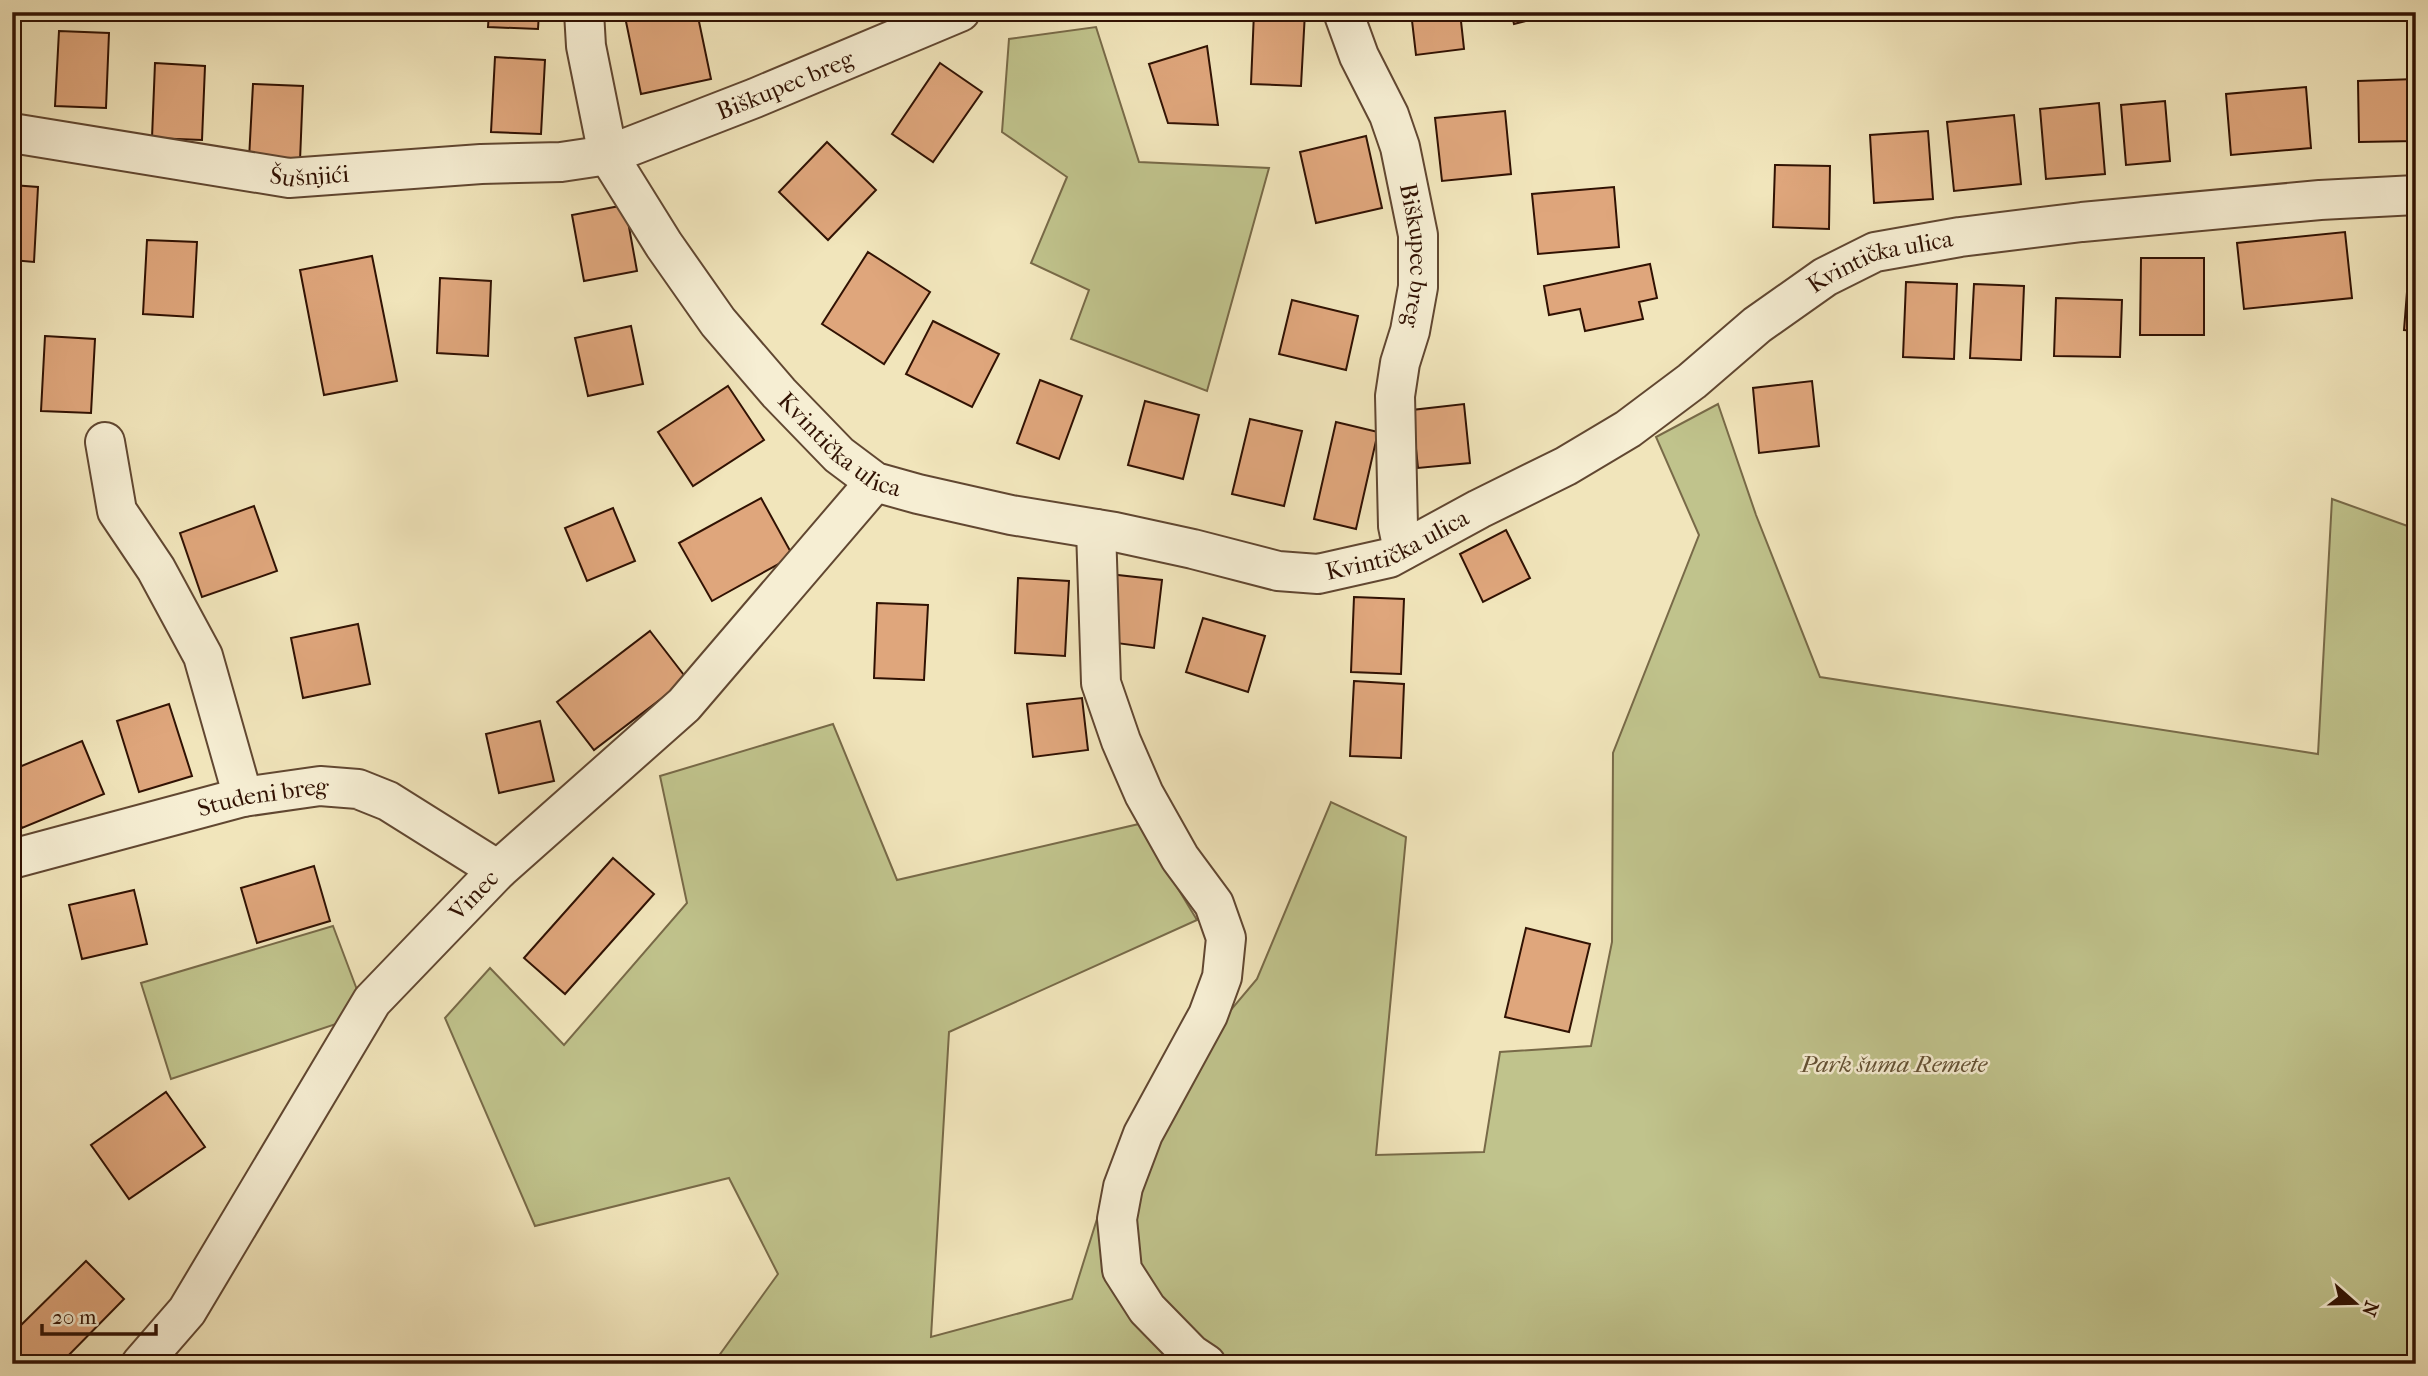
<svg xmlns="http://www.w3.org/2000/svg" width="2428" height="1376" font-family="'IM FELL French Canon',serif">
<rect width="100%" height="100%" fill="#f1e5bb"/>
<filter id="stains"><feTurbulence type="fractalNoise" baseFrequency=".00286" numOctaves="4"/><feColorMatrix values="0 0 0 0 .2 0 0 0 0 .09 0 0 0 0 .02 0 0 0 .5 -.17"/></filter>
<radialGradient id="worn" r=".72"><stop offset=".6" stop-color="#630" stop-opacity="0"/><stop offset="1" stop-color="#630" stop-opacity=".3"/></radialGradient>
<!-- green -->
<g fill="#c0c38c" stroke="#786a48" stroke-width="2">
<path d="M1096,27L1139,162L1269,168L1207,391L1071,339L1089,290L1031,263L1067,177L1002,132L1009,39Z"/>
<path d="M1718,404L1756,515L1820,677L2318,754L2332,499L2416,529V1364H713L778,1274L729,1178L535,1226L445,1018L490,968L564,1045L687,903L660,776L833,724L897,880L1139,824L1197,920L949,1032L931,1337L1072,1299L1122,1139L1257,979L1331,802L1406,837L1376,1155L1484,1152L1500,1052L1591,1046L1612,942L1613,753L1699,535L1656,437Z"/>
<path d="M333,926L362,1003L351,1019L171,1079L141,983Z"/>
</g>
<!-- building -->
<g fill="#dfa67c" stroke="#311203" stroke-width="2">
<path d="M489,12H539L538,29L488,27Z"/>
<path d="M624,12H697L711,79L641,94Z"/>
<path d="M1254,12H1305L1301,86L1251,84Z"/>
<path d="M1411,12H1460L1464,49L1416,55Z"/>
<path d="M1511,12H1560L1514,24Z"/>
<path d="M59,31L109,33L106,108L55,106Z"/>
<path d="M1207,46L1218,125L1168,123L1149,64Z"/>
<path d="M495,57L545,60L541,134L491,132Z"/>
<path d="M155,63L205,66L202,140L152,138Z"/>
<path d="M940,63L982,92L933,162L892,134Z"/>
<path d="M2415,79L2416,141L2359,142L2358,81Z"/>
<path d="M253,84L303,86L300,161L249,159Z"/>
<path d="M2306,87L2311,148L2231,155L2226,94Z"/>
<path d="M2165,101L2170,161L2126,165L2121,105Z"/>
<path d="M2099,103L2105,174L2046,179L2040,109Z"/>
<path d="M1505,111L1511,174L1442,181L1435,118Z"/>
<path d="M2014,115L2021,184L1954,191L1947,122Z"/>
<path d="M1928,131L1933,199L1874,203L1870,135Z"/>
<path d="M1366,136L1382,208L1316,223L1300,152Z"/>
<path d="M827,142L876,190L828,240L779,192Z"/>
<path d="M1775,165L1830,166L1829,229L1773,227Z"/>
<path d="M12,185L38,187L34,262L12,260Z"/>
<path d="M1614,187L1619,247L1538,254L1532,194Z"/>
<path d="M625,205L637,271L584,281L572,215Z"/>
<path d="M2345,232L2352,298L2244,309L2237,243Z"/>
<path d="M147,240L197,242L193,317L143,314Z"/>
<path d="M868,252L930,292L884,364L822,324Z"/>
<path d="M2410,254L2416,255V331L2404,330Z"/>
<path d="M372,256L397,381L324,395L300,270Z"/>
<path d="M2141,258H2204V335H2140Z"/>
<path d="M1650,264L1657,298L1639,302L1643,319L1585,331L1580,309L1549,315L1544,286Z"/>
<path d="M440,278L491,281L488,356L437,353Z"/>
<path d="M1906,282L1957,284L1954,359L1903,357Z"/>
<path d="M1974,284L2024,286L2021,360L1970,358Z"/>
<path d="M2056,298L2122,300L2120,357L2054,356Z"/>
<path d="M1292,300L1358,316L1346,370L1279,354Z"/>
<path d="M933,321L999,354L972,407L906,374Z"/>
<path d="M631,326L643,384L588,396L575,338Z"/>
<path d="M45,336L95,339L91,413L41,411Z"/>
<path d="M1040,380L1082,396L1059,459L1017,443Z"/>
<path d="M1812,381L1819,446L1759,453L1753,388Z"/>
<path d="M728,386L764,440L693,486L658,432Z"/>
<path d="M1145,401L1199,415L1183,479L1128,465Z"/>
<path d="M1464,404L1470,463L1418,468L1412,410Z"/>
<path d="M1250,419L1302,431L1284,506L1232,494Z"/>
<path d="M1336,422L1378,432L1356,529L1314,519Z"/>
<path d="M761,498L793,556L712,601L679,543Z"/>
<path d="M254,506L277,571L202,597L180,533Z"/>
<path d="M613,508L635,561L587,581L565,528Z"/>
<path d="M1506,530L1530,578L1483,602L1460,554Z"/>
<path d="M1109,574L1162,580L1154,648L1101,641Z"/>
<path d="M1018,578L1069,581L1065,656L1015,653Z"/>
<path d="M1354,597L1404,599L1401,674L1351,672Z"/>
<path d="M877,603L928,605L924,680L874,678Z"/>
<path d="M1203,618L1265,636L1248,692L1186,672Z"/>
<path d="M358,624L370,684L303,698L291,638Z"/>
<path d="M650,631L687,679L594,750L557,702Z"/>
<path d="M1354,681L1404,684L1401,758L1350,756Z"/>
<path d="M1082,698L1088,750L1033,757L1027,704Z"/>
<path d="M169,704L192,776L139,792L117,721Z"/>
<path d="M540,721L554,781L499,793L486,734Z"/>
<path d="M82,741L104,794L22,828L12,805V770Z"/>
<path d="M613,858L654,894L565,994L524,958Z"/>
<path d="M314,866L330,921L257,943L241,888Z"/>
<path d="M134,890L147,944L82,959L69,905Z"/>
<path d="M1526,928L1590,944L1569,1032L1505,1017Z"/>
<path d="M166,1092L205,1147L129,1199L91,1145Z"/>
<path d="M86,1261L124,1299L60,1364H27L12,1349V1334Z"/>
</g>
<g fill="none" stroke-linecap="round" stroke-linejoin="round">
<!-- street casing -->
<g stroke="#614731" stroke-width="42">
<g id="street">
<path id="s1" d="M584,12L586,46L608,155L664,245L718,322L779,393L839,455L875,482L918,494L1011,515L1115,532L1193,549L1278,571L1318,574L1389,558L1479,509L1566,466L1628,429L1692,381L1757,325L1825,277L1875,252L1960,237L2082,222L2320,200L2416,195"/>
<path id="s2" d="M1343,12L1359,56L1389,115L1400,147L1418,235V287L1410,331L1400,363L1395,396L1398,526L1403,550"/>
<path id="s3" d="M12,133L289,178L481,164L561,162L608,155L755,98L960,12"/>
<path d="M105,442L117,511L156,569L203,656L243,797"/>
<path d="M1096,529L1101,683L1121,741L1144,794L1180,858L1214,904L1226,938L1222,977L1208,1015L1143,1134L1123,1187L1117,1219L1122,1270L1147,1309L1191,1354L1206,1364"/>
<path id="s4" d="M12,859L243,797L320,786L358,789L388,801L498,870"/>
<path id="s5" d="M141,1364L187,1311L372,1001L498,870L684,705L875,482"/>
</g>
</g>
<!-- street -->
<use href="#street" stroke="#f6eed3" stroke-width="38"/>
</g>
<g text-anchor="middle" stroke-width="5" stroke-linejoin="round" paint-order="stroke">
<!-- street labels -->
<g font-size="24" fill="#311203" stroke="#f6eed3">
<text dy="8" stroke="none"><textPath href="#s3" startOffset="791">Biškupec breg</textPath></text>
<text dy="8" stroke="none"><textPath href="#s3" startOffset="301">Šušnjići</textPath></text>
<text dy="8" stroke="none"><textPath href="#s2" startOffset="257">Biškupec breg</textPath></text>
<text dy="8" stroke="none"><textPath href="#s1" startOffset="1675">Kvintička ulica</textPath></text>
<text dy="8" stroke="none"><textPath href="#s1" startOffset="520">Kvintička ulica</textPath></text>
<text dy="8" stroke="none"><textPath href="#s1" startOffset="1108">Kvintička ulica</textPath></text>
<text dy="8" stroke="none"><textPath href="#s4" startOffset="259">Studeni breg</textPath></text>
<text dy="8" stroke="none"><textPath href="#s5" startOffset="578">Vinec</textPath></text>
</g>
<!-- park labels -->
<g font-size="24" font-style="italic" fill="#635033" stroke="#f6eed3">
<text x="1894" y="1072">Park šuma Remete</text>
</g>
</g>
<!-- margin -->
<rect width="2428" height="1376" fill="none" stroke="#f1e5bb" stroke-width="42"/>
<rect x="14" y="14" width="2400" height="1348" fill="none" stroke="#311203" stroke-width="3.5"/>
<rect x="21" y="21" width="2386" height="1334" fill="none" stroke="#311203" stroke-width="2"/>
<!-- north arrow -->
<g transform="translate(2355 1303) rotate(110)" stroke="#f6eed3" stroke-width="5" paint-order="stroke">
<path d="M0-5L12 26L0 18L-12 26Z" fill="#311203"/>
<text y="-10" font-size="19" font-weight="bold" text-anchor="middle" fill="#311203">N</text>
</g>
<!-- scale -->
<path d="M42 1324v10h114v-10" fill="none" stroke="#311203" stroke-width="3.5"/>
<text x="52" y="1324" font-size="21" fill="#311203" stroke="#f6eed3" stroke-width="5" paint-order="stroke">20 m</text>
<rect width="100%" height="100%" filter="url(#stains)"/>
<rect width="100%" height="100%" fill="url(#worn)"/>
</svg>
